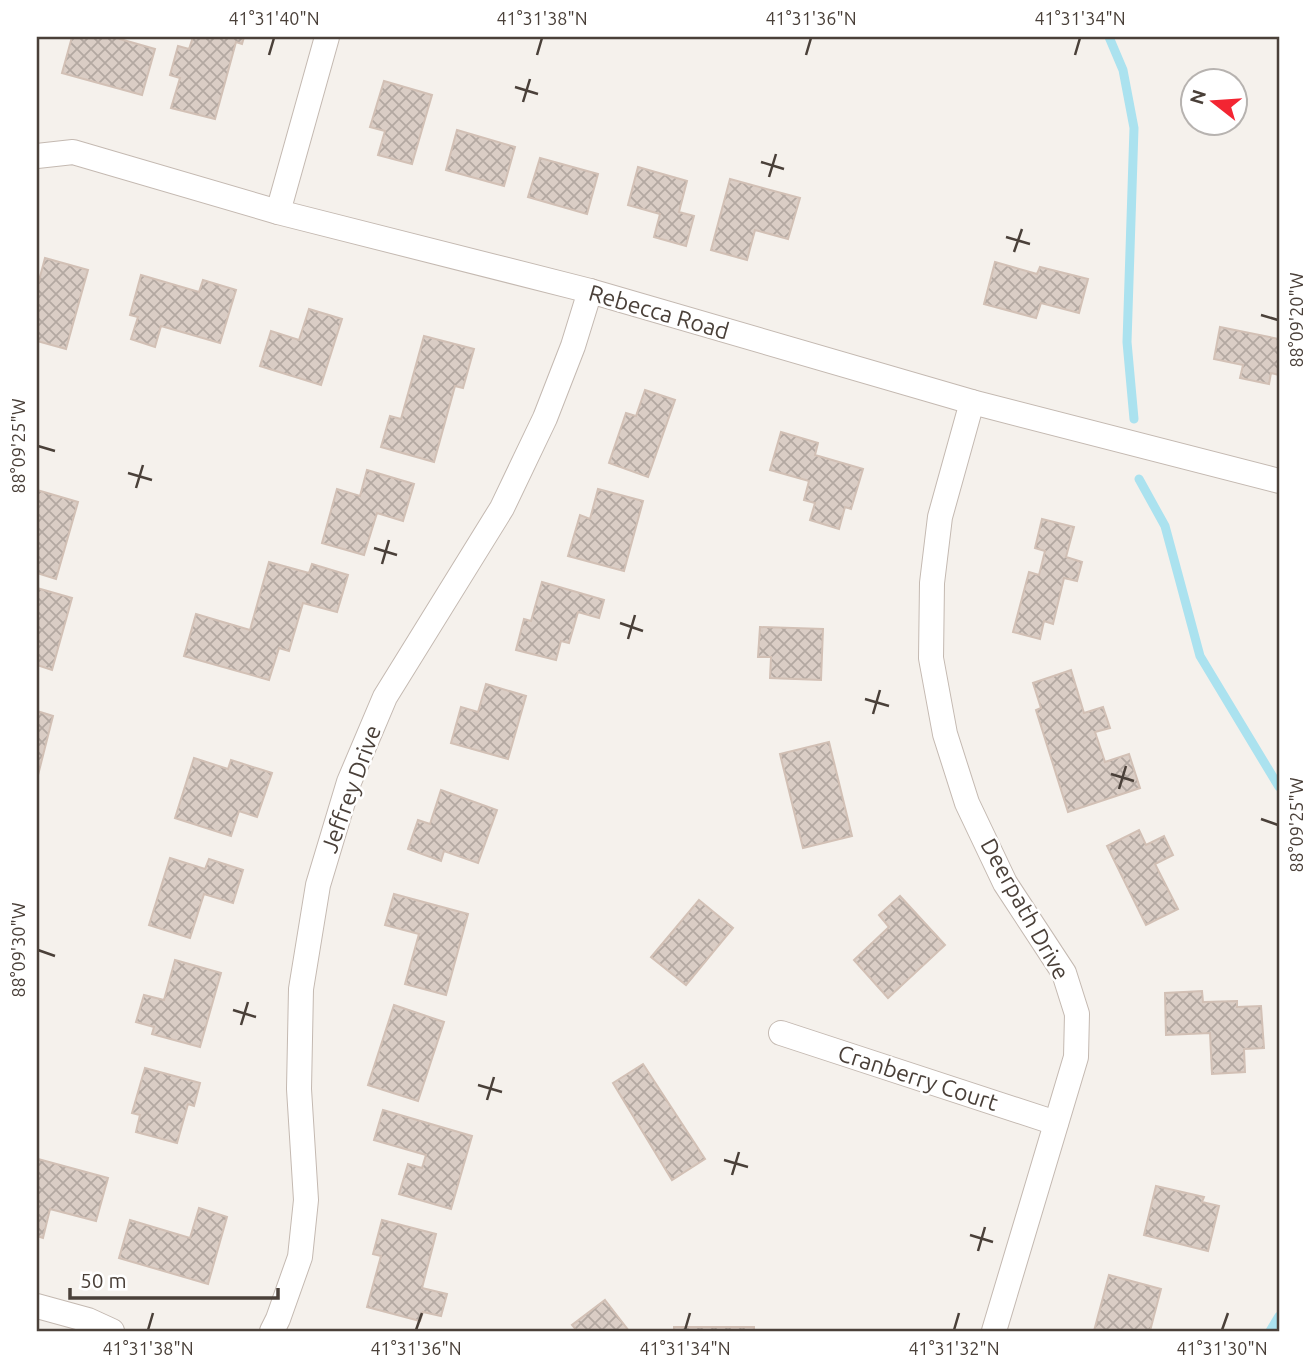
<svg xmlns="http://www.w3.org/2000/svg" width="1316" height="1368" font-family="Ubuntu,sans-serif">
<defs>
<pattern id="building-cross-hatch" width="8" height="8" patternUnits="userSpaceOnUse" patternTransform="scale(1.75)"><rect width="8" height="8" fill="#dacdc5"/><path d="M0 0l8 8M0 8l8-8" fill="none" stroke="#b3a8a1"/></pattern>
</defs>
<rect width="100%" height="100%" fill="#f5f1ec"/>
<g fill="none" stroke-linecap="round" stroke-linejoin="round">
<!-- stream -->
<g stroke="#abe2ef" stroke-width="9">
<path d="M1109,37L1123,70L1134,128L1127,342L1134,419"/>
<path d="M1139,479L1165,526L1200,656L1279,787"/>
<path d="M1270,1331L1279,1316"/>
</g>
</g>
<!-- building -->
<g fill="url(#building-cross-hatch)" stroke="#d2c0b5" stroke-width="2">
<path d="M72,37H121L120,39L155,49L142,95L62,73Z"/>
<path d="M193,37H244L242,44L236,42L215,119L171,108L180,78L170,75L178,46L189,49Z"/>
<path d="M384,81L432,95L412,164L378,155L385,131L370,127Z"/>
<path d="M457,130L515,147L504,186L446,170Z"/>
<path d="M540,158L598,174L587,214L528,197Z"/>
<path d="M638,167L687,181L679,212L694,216L686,246L654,237L660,214L628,205Z"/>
<path d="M730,179L800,198L788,239L755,230L747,260L711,250Z"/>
<path d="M45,258L88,270L66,349L37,341V288Z"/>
<path d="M995,262L1037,274L1040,267L1088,279L1079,313L1041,303L1036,318L984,304Z"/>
<path d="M141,275L199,292L203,280L236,290L220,343L161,326L155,347L131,339L138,317L130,315Z"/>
<path d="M309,309L342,319L321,385L260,366L271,331L299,340Z"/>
<path d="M1220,327L1279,339V375L1271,373L1269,384L1240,378L1243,365L1214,359Z"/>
<path d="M424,336L474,349L463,388L455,386L434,462L381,447L390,416L401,419Z"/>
<path d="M645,390L675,400L648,477L609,463L626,413L636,416Z"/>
<path d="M781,432L818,443L815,455L863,469L851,509L845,507L839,529L810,520L815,503L804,500L809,481L770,470Z"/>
<path d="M367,470L414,484L403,521L377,513L364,555L322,543L337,489L360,496Z"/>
<path d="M598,489L643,501L624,571L568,556L580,515L590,519Z"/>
<path d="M37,490L78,502L56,579L37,573Z"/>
<path d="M1042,519L1074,527L1066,557L1082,562L1077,581L1064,578L1053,624L1044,621L1040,639L1013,632L1029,572L1039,575L1045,551L1035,548Z"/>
<path d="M269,562L309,573L312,564L348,575L337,612L303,603L289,651L279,648L269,680L184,656L196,614L250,630Z"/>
<path d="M542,582L604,600L599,618L578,612L569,643L561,641L556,660L516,650L524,619L531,621Z"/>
<path d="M37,588L72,598L52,670L37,665Z"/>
<path d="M760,627L823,629L821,680L770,678L771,657H758Z"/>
<path d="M1071,670L1084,713L1103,707L1110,728L1095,732L1105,762L1129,754L1140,788L1068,812L1036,710L1041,708L1033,683Z"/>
<path d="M486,684L526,696L508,759L451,743L461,707L478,712Z"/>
<path d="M37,711L53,716L37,779Z"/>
<path d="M829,742L852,836L803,848L780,754Z"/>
<path d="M194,758L228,769L231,760L272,773L257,817L239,811L231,836L175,818Z"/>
<path d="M441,790L497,810L478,863L444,851L441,861L408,849L418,820L430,824Z"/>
<path d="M1139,830L1146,845L1164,836L1173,855L1155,864L1178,909L1146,925L1107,846Z"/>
<path d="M170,858L205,869L209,859L243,870L233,903L204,894L190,938L149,925Z"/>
<path d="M394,894L468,914L446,995L405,984L419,934L385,925Z"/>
<path d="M900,896L945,945L888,998L854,960L889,927L879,915Z"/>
<path d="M699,900L733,928L686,985L651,957Z"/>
<path d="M175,960L221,973L200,1047L152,1034L154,1027L136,1022L144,995L164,1000Z"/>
<path d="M1202,991L1203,1002L1237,1001V1007L1261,1006L1264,1048L1244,1049L1245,1072L1212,1074L1210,1033L1166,1035L1165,993Z"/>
<path d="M394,1005L444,1022L418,1101L368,1085Z"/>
<path d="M643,1064L705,1159L672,1180L613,1083Z"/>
<path d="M145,1068L200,1083L194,1106L188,1104L177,1143L136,1132L140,1115L132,1113Z"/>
<path d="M383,1110L472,1136L451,1209L399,1194L408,1164L422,1168L426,1155L374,1140Z"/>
<path d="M38,1159L108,1178L96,1221L50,1209L43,1238L37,1236Z"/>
<path d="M1156,1186L1204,1197L1202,1202L1219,1206L1208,1251L1144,1235Z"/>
<path d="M199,1208L227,1217L208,1284L119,1258L130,1220L190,1238Z"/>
<path d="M382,1220L436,1234L422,1288L447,1294L441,1316L423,1312L420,1321L367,1307L381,1256L373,1254Z"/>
<path d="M1109,1275L1161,1289L1150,1331H1094Z"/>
<path d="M605,1300L629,1331H577L572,1325Z"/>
<rect x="674" y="1327" width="80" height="4"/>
</g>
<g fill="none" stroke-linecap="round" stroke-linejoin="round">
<!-- street casing -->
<g stroke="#c4b9b1" stroke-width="26">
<g id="street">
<path d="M37,156L73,152L278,212L590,291L972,402L1279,481"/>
<path d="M278,212L327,37"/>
<path d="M972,402L940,517L932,583L931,658L945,734L967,803L1005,883L1064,973L1077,1014L1076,1057L994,1331"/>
<path d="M781,1033L1056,1123"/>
<path d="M37,1306L88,1320L112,1331"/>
<path d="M272,1331L278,1319L300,1257L306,1200L299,1089L301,989L318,885L349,782L385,697L502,508L545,418L573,346L590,291"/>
</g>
</g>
<!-- street -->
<use href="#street" stroke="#fff" stroke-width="24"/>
</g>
<!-- ticks -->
<path fill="none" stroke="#4a4039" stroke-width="2.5" d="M269,55L274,38M537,55L542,38M806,55L811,38M1075,55L1080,38M515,87L538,94M523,102L530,79M761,162L784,169M769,177L776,154M1006,237L1030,244M1014,252L1022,229M1261,315L1278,320M38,446L55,451M128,473L152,480M136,488L143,465M374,548L397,555M382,564L389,540M620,623L643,631M628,639L635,615M865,699L889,706M873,714L880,690M1111,774L1134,781M1119,789L1126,766M1261,819L1278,825M38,950L55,956M233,1010L256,1017M241,1025L248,1002M478,1085L502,1092M487,1100L494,1077M724,1160L748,1167M732,1175L739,1152M970,1235L993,1242M978,1251L985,1227M148,1330L153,1313M416,1330L422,1313M685,1330L690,1313M954,1330L959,1313M1222,1330L1228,1313"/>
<g text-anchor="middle" stroke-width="5" stroke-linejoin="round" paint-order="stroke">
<!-- street labels -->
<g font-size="23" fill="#4a4039" stroke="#fff">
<text transform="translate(659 312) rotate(16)" y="8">Rebecca Road</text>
<text transform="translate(351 789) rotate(-70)" y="8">Jeffrey Drive</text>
<text transform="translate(1025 909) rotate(61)" y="8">Deerpath Drive</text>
<text transform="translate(918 1078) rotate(18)" y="8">Cranberry Court</text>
</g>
</g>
<!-- border -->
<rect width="1316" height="1368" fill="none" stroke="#ffffff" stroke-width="77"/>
<!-- north arrow -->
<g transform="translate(1214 102) rotate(287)"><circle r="33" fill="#ffffff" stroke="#b7b3b0" stroke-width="2"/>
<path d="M0-5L12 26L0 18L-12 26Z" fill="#f32532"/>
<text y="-10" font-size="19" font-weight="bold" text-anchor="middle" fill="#4a4039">N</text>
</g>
<!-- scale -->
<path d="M70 1288v10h208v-10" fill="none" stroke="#4a4039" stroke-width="3.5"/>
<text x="80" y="1288" font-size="21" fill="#4a4039" stroke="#ffffff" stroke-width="5" paint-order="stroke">50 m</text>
<rect x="38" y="38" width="1240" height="1292" fill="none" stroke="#4a4039" stroke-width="2.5"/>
<g font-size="18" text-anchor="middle" fill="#4a4039">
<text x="274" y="25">41°31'40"N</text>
<text x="542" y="25">41°31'38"N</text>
<text x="811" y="25">41°31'36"N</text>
<text x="1080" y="25">41°31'34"N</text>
<text transform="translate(1297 320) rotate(-90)" y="6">88°09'20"W</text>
<text transform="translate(19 446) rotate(-90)" y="6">88°09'25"W</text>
<text transform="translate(1297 825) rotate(-90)" y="6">88°09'25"W</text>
<text transform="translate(19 950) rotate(-90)" y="6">88°09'30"W</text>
<text x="148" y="1355">41°31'38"N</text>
<text x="416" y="1355">41°31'36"N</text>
<text x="685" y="1355">41°31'34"N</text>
<text x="954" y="1355">41°31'32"N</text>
<text x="1222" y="1355">41°31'30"N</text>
</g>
</svg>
